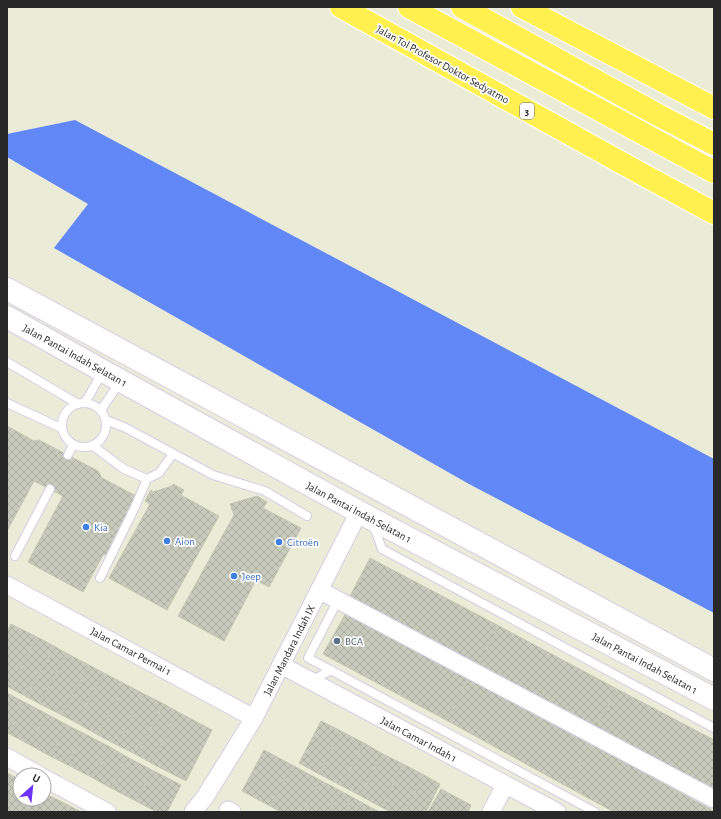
<svg xmlns="http://www.w3.org/2000/svg" width="721" height="819" font-family="'Alegreya Sans',sans-serif">
<defs>
<pattern id="building-cross-hatch" width="8" height="8" patternUnits="userSpaceOnUse"><rect width="8" height="8" fill="#c8cabb"/><path d="M0 0l8 8M0 8l8-8" fill="none" stroke="#acaea1"/></pattern>
</defs>
<rect width="100%" height="100%" fill="#ebecd8"/>
<!-- water -->
<path fill="#6288f7" d="M75,120L714,459V613L469,484L54,248L88,204L7,157V134Z"/>
<!-- building -->
<g fill="url(#building-cross-hatch)" stroke="#c4c7b2">
<path d="M7,426L34,441L39,440L98,471L102,478L136,496L106,554L103,555L83,592L28,562L63,496L34,481L7,531Z"/>
<path d="M173,484L184,490L181,495L219,516L167,610L109,578L150,504L145,501L151,490L153,492L172,486Z"/>
<path d="M257,496L267,502L263,508L301,528L269,587L256,580L224,641L178,616L234,515L230,504Z"/>
<path d="M370,558L499,626L479,665L350,596Z"/>
<path d="M347,611L469,678L446,720L323,654Z"/>
<path d="M11,624L37,637L10,688L7,686V632Z"/>
<path d="M499,626L617,689L596,727L479,665Z"/>
<path d="M37,637L54,646L27,697L10,688Z"/>
<path d="M54,646L66,653L40,704L27,697Z"/>
<path d="M66,653L89,665L62,715L40,704Z"/>
<path d="M89,665L104,673L77,723L62,715Z"/>
<path d="M104,673L125,684L98,735L77,723Z"/>
<path d="M469,678L591,744L568,787L446,720Z"/>
<path d="M125,684L144,694L117,745L98,735Z"/>
<path d="M617,689L714,740V790L596,727Z"/>
<path d="M7,693L24,702L8,733H7Z"/>
<path d="M144,694L164,704L137,755L117,745Z"/>
<path d="M24,702L47,714L30,745L8,733Z"/>
<path d="M164,704L178,712L151,763L137,755Z"/>
<path d="M178,712L212,730L186,781L151,763Z"/>
<path d="M47,714L67,725L50,756L30,745Z"/>
<path d="M321,721L341,731L319,774L299,763Z"/>
<path d="M67,725L83,733L66,764L50,756Z"/>
<path d="M341,731L364,743L342,786L319,774Z"/>
<path d="M83,733L110,747L93,778L66,764Z"/>
<path d="M364,743L383,754L361,796L342,786Z"/>
<path d="M591,744L714,811V812H614L568,787Z"/>
<path d="M110,747L127,757L111,788L93,778Z"/>
<path d="M264,750L292,765L270,806L242,791Z"/>
<path d="M383,754L403,764L381,807L361,796Z"/>
<path d="M127,757L152,770L136,801L111,788Z"/>
<path d="M403,764L424,775L405,812H391L381,807Z"/>
<path d="M292,765L320,780L303,812H281L270,806Z"/>
<path d="M152,770L181,785L167,812H157L136,801Z"/>
<path d="M7,773L20,780L7,804Z"/>
<path d="M424,775L440,784L426,812H405Z"/>
<path d="M20,780V799H30L24,812H7V804Z"/>
<path d="M320,780L339,790L328,812H303Z"/>
<path d="M441,789L471,805L468,812H428Z"/>
<path d="M339,790L352,797L344,812H328Z"/>
<path d="M44,793L64,803L59,812H24L30,799H44Z"/>
<path d="M352,797L372,808L370,812H344Z"/>
<path d="M64,803L81,812H59Z"/>
<path d="M372,808L380,812H370Z"/>
</g>
<g fill="none" stroke-linecap="round" stroke-linejoin="round">
<!-- lane casing -->
<g stroke="#d4cde3" stroke-width="10">
<g id="lane">
<path d="M7,362L78,404"/>
<circle cx="84" cy="425" r="22"/>
<path d="M7,403L61,428"/>
<path d="M84,403L89,396L103,371"/>
<path d="M101,410L120,382"/>
<path d="M106,420L126,428L213,475L265,491L307,516"/>
<path d="M93,446L124,469L147,479L159,473L173,454"/>
<path d="M68,455L73,445"/>
<path d="M373,524L382,549L714,728"/>
<path d="M15,556L50,489"/>
<path d="M100,578L135,507L147,479"/>
<path d="M338,600L308,658L595,812"/>
<path d="M311,681L331,670"/>
</g>
</g>
<!-- street casing -->
<g stroke="#d4cde3" stroke-width="19">
<g id="street">
<path d="M7,585L254,718"/>
<path d="M319,590L714,799"/>
<path d="M281,665L557,812"/>
<path d="M7,757L39,775"/>
<path d="M44,778L107,812"/>
<path d="M228,810L232,812"/>
<path d="M193,812L205,797L254,718L359,512"/>
<path d="M491,812L505,785"/>
</g>
</g>
<!-- secondary casing -->
<g stroke="#d4cde3" stroke-width="24">
<g id="secondary">
<path d="M7,289L714,670"/>
<path d="M7,317L103,371L359,512L714,699"/>
</g>
</g>
<!-- highway casing -->
<g stroke="#fff" stroke-width="24">
<g id="highway">
<path d="M341,7L640,173L714,213"/>
<path d="M409,7L714,172"/>
<path d="M462,7L660,116L714,144"/>
<path d="M522,7L714,108"/>
</g>
</g>
<!-- lane -->
<use href="#lane" stroke="#fff" stroke-width="8"/>
<!-- street -->
<use href="#street" stroke="#fff" stroke-width="17"/>
<!-- secondary -->
<use href="#secondary" stroke="#fff" stroke-width="22"/>
<!-- highway -->
<use href="#highway" stroke="#fff050" stroke-width="22"/>
</g>
<!-- markers -->
<g fill="#3f7fe0" stroke="#fff" stroke-width="1.5">
<circle cx="86" cy="527" r="4"/>
<circle cx="167" cy="541" r="4"/>
<circle cx="279" cy="542" r="4"/>
<circle cx="234" cy="576" r="4"/>
</g>
<circle fill="#5c6f8a" stroke="#fff" stroke-width="1.5" cx="337" cy="641" r="4"/>
<g text-anchor="middle" stroke-width="3.5" stroke-linejoin="round" paint-order="stroke">
<!-- shield labels -->
<rect fill="#fff" stroke="#686868" stroke-width="1" x="520" y="103" width="14" height="16" rx="3"/>
<g font-size="10" font-weight="bold" fill="#282828">
<text x="527" y="115">3</text>
</g>
<!-- street labels -->
<g font-size="11" fill="#282828" stroke="#fff">
<text transform="translate(443 64) rotate(29)" y="4">Jalan Tol Profesor Doktor Sedyatmo</text>
<text transform="translate(75 355) rotate(29)" y="4">Jalan Pantai Indah Selatan 1</text>
<text transform="translate(359 512) rotate(28)" y="4">Jalan Pantai Indah Selatan 1</text>
<text transform="translate(289 650) rotate(-63)" y="4">Jalan Mandara Indah IX</text>
<text transform="translate(131 651) rotate(28)" y="4">Jalan Camar Permai 1</text>
<text transform="translate(645 663) rotate(28)" y="4">Jalan Pantai Indah Selatan 1</text>
<text transform="translate(419 739) rotate(28)" y="4">Jalan Camar Indah 1</text>
</g>
<!-- shop labels -->
<g font-size="11" fill="#366cbe" stroke="#fff" text-anchor="start">
<text x="94" y="531">Kia</text>
<text x="175" y="545">Aion</text>
<text x="287" y="546">Citroën</text>
<text x="242" y="580">Jeep</text>
</g>
<!-- service labels -->
<g font-size="11" fill="#4e5e75" stroke="#fff" text-anchor="start">
<text x="345" y="645">BCA</text>
</g>
</g>
<!-- border -->
<rect width="721" height="819" fill="none" stroke="#282828" stroke-width="16"/>
<!-- north arrow -->
<g transform="translate(32 787) rotate(27)"><circle r="19" fill="#ffffff" stroke="#a9a9a9"/>
<path d="M0-3L7 15L0 10L-7 15Z" fill="#6e32ff"/>
<text y="-6" font-size="11" font-weight="bold" text-anchor="middle" fill="#282828">U</text>
</g>
</svg>
